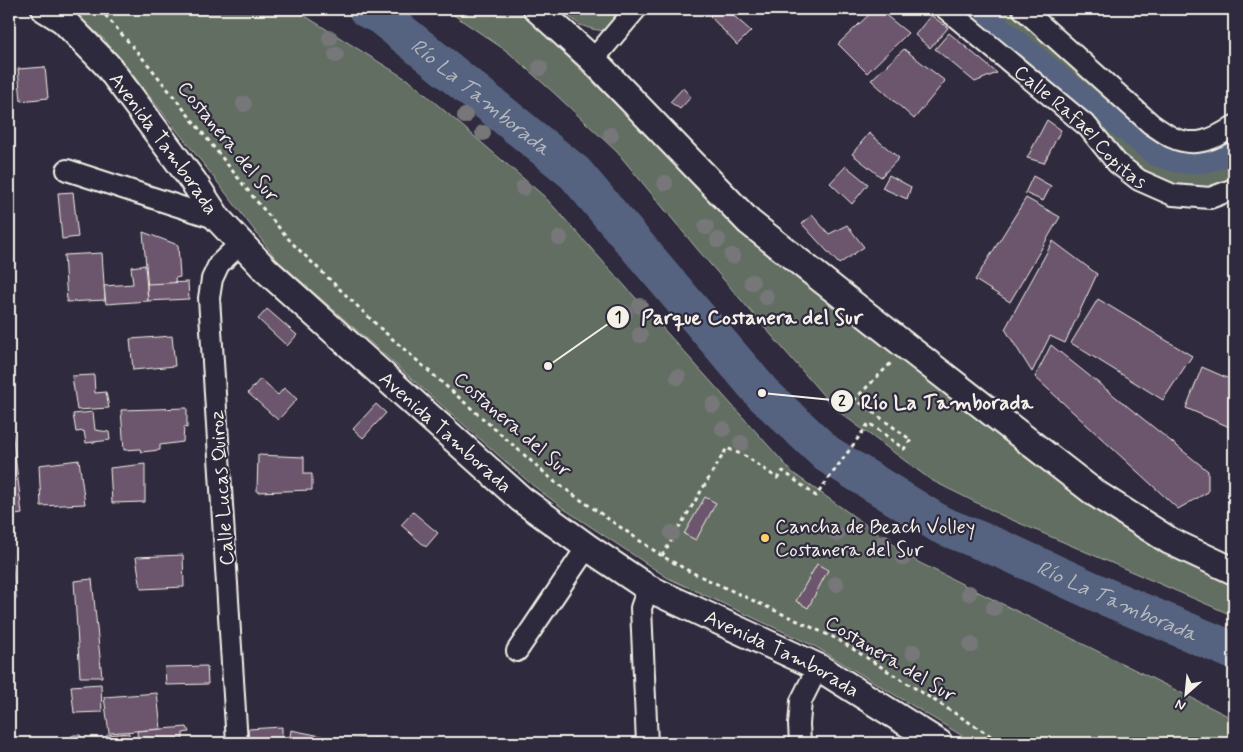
<svg xmlns="http://www.w3.org/2000/svg" width="1243" height="752" font-family="Mynerve,sans-serif">
<rect width="100%" height="100%" fill="#2f2a3d"/>
<filter id="ink" filterUnits="userSpaceOnUse"><feTurbulence type="fractalNoise" baseFrequency=".02" numOctaves="2"/><feDisplacementMap in="SourceGraphic" scale="10" xChannelSelector="R" yChannelSelector="G"/><feConvolveMatrix kernelMatrix="1 2 1 2 8 2 1 2 1" color-interpolation-filters="sRGB"/></filter>
<g filter="url(#ink)">
<!-- green -->
<g fill="#626e62" stroke="#abb0a5">
<path d="M69,9H294L411,82L545,197L793,473L918,562L1234,719V743H974L816,647L668,578L564,509L531,484L277,260L205,166L104,39Z"/>
<path d="M445,9H519L591,80L744,233L867,333L1059,480L1124,527L1184,563L1234,585V616L1003,516L931,480L835,409L698,250L617,152L554,93L508,52Z"/>
<path d="M560,9H625L604,31L592,29L580,25Z"/>
<path d="M957,9H1013L1144,128L1169,144L1234,135V181L1209,191L1175,187L1140,172Z"/>
</g>
<!-- water -->
<path fill="#566480" stroke="#959caa" d="M9,541L17,599L9,600Z"/>
<g fill="none" stroke-linecap="round" stroke-linejoin="round">
<!-- canal -->
<path stroke="#566480" stroke-width="22" d="M978,9L1155,155C1162,157 1170,160 1178,162C1197,165 1217,160 1234,153"/>
<!-- river -->
<path stroke="#566480" stroke-width="38" id="s1" d="M367,9L381,16L575,173L762,393L827,454L941,525L1001,549L1104,596L1234,651"/>
</g>
<!-- building -->
<g fill="#6c576e" stroke="#f4f1e8">
<path d="M717,9H726L751,31L737,45L710,16Z"/>
<path d="M875,9H878L908,33L867,73L838,44Z"/>
<path d="M931,15L948,28L930,48L915,35Z"/>
<path d="M949,33L997,73L975,82L935,49Z"/>
<path d="M904,49L945,81L914,119L871,80Z"/>
<path d="M45,67L48,98L21,101L18,69Z"/>
<path d="M683,88L691,97L680,109L670,102Z"/>
<path d="M1047,120L1061,130L1044,163L1027,158Z"/>
<path d="M869,133L899,158L881,177L852,154Z"/>
<path d="M846,166L868,184L852,204L830,183Z"/>
<path d="M889,175L911,187L907,199L882,188Z"/>
<path d="M1033,176L1051,186L1043,201L1025,193Z"/>
<path d="M73,192L78,237L62,239L58,193Z"/>
<path d="M1026,198L1060,217L1010,302L975,280Z"/>
<path d="M812,215L829,234L847,225L864,247L839,264L802,224Z"/>
<path d="M143,232L178,245L180,277L175,278L176,288H148Z"/>
<path d="M1053,241L1097,274L1065,343L1050,336L1032,372L1005,329Z"/>
<path d="M102,253L105,300L67,302L64,255Z"/>
<path d="M145,265L148,301L106,304L104,286L133,284L131,267Z"/>
<path d="M188,282L189,299L148,301L147,284Z"/>
<path d="M1098,299L1192,356L1163,400L1071,343Z"/>
<path d="M267,309L297,335L287,346L258,319Z"/>
<path d="M172,336L175,366L133,370L130,339Z"/>
<path d="M1051,345L1208,471V492L1178,509L1035,377Z"/>
<path d="M1202,367L1234,381V429L1186,408Z"/>
<path d="M94,375L95,393L106,392L109,408L77,410L72,376Z"/>
<path d="M260,379L278,395L284,388L297,399L278,420L248,393Z"/>
<path d="M376,404L386,413L363,438L353,429Z"/>
<path d="M187,408V428L184,427L183,442L160,445V450L141,452L140,449L124,450L121,410Z"/>
<path d="M93,412L95,430L109,432L110,440L86,443L84,431L76,432L73,414Z"/>
<path d="M9,421H11L22,514L9,516Z"/>
<path d="M258,455L304,457V474H312V490L257,492Z"/>
<path d="M79,460L85,504L41,506L39,465Z"/>
<path d="M145,464V502L112,503L110,468Z"/>
<path d="M705,497L716,503L696,540L684,534Z"/>
<path d="M413,512L438,533L426,547L401,525Z"/>
<path d="M183,555L184,587L141,589L136,557Z"/>
<path d="M817,564L828,570L808,608L796,601Z"/>
<path d="M92,579L102,677H80L74,581Z"/>
<path d="M207,666L208,684L166,685L165,667Z"/>
<path d="M101,684L102,712L74,713L71,686Z"/>
<path d="M157,693L161,729L109,733L104,697Z"/>
<path d="M187,727L189,732L183,733V739H162L161,743H138L137,731Z"/>
<path d="M282,727V743H249L248,729Z"/>
<path d="M291,730L346,741L345,743H289Z"/>
<path d="M129,733V738H135V743H108L107,735Z"/>
<path d="M74,735H80L86,741L87,743H68V738Z"/>
<path d="M376,738V743H349V740Z"/>
<path d="M677,738L678,743H661V739Z"/>
</g>
<g fill="none" stroke-linecap="round" stroke-linejoin="round">
<!-- minor casing -->
<g stroke="#f4f1e8" stroke-width="24">
<g id="minor">
<path id="s2" d="M946,9L1088,127L1117,163L1139,180L1173,195L1210,198L1234,189"/>
<path d="M1023,9L1151,124C1157,128 1164,133 1171,137C1194,148 1214,140 1234,126"/>
<path d="M593,60L636,9"/>
<path d="M67,170L218,219"/>
<path d="M517,651L587,547"/>
<path d="M237,743L209,298L212,279L219,264L241,243"/>
<path d="M647,743L641,608L648,588"/>
<path d="M800,743L799,724L801,701L818,667"/>
</g>
</g>
<!-- major casing -->
<g stroke="#f4f1e8" stroke-width="30">
<g id="major">
<path id="s3" d="M45,9L63,20L107,65L193,181L218,219L266,270L521,499L587,547L648,588L818,667L939,743"/>
<path d="M537,9L593,60L749,222L907,347L1095,493L1170,541L1234,571"/>
</g>
</g>
<!-- path -->
<g stroke="#f4f1e8" stroke-width="3" stroke-dasharray="4 4" stroke-linecap="butt">
<path d="M100,9L151,68L254,198L292,243L380,328L555,482L662,556L691,572L837,639L1002,743"/>
<path d="M662,556L727,448L747,457L777,478L783,471L816,496L869,423L904,449L911,440L855,399L891,363"/>
</g>
<!-- minor -->
<use href="#minor" stroke="#2f2a3d" stroke-width="20"/>
<!-- major -->
<use href="#major" stroke="#2f2a3d" stroke-width="26"/>
</g>
<!-- trees -->
<g fill="#77777a">
<circle cx="330" cy="38" r="8"/>
<circle cx="336" cy="55" r="8"/>
<circle cx="540" cy="68" r="8"/>
<circle cx="244" cy="104" r="8"/>
<circle cx="465" cy="116" r="8"/>
<circle cx="483" cy="133" r="8"/>
<circle cx="611" cy="135" r="8"/>
<circle cx="665" cy="183" r="8"/>
<circle cx="523" cy="188" r="8"/>
<circle cx="706" cy="227" r="8"/>
<circle cx="560" cy="238" r="8"/>
<circle cx="718" cy="240" r="8"/>
<circle cx="732" cy="256" r="8"/>
<circle cx="752" cy="282" r="8"/>
<circle cx="766" cy="297" r="8"/>
<circle cx="640" cy="306" r="8"/>
<circle cx="625" cy="313" r="8"/>
<circle cx="640" cy="335" r="8"/>
<circle cx="678" cy="377" r="8"/>
<circle cx="713" cy="405" r="8"/>
<circle cx="723" cy="429" r="8"/>
<circle cx="741" cy="443" r="8"/>
<circle cx="672" cy="533" r="8"/>
<circle cx="837" cy="534" r="8"/>
<circle cx="884" cy="542" r="8"/>
<circle cx="903" cy="558" r="8"/>
<circle cx="836" cy="584" r="8"/>
<circle cx="969" cy="593" r="8"/>
<circle cx="994" cy="608" r="8"/>
<circle cx="971" cy="645" r="8"/>
<circle cx="913" cy="652" r="8"/>
</g>
</g>
<!-- markers -->
<circle fill="#ffd166" stroke="#2f2a3d" stroke-width="2" cx="765" cy="538" r="5"/>
<g text-anchor="middle" stroke-width="4.5" stroke-linejoin="round" paint-order="stroke">
<!-- street labels -->
<g font-size="20" fill="#f4f1e8" stroke="#2f2a3d">
<text dy="7" stroke="none"><textPath href="#s2" startOffset="179">Calle Rafael Copitas</textPath></text>
<text transform="translate(229 141) rotate(51)" y="7">Costanera del Sur</text>
<text dy="7" stroke="none"><textPath href="#s3" startOffset="181">Avenida Tamborada</textPath></text>
<text transform="translate(513 424) rotate(41)" y="7">Costanera del Sur</text>
<text dy="7" stroke="none"><textPath href="#s3" startOffset="586">Avenida Tamborada</textPath></text>
<text transform="translate(221 488) rotate(-94)" y="7">Calle Lucas Quiroz</text>
<text dy="7" stroke="none"><textPath href="#s3" startOffset="991">Avenida Tamborada</textPath></text>
<text transform="translate(891 658) rotate(31)" y="7">Costanera del Sur</text>
</g>
<!-- poi labels -->
<g font-size="20" fill="#f4f1e8" stroke="#2f2a3d" text-anchor="start">
<text x="775" y="533">Cancha de Beach Volley<tspan x="775" dy="23">Costanera del Sur</tspan></text>
</g>
<!-- water labels -->
<g font-size="21" font-style="italic" fill="#b5b9be" stroke="#2f2a3d">
<text dy="7" stroke="none"><textPath href="#s1" startOffset="144">Río La Tamborada</textPath></text>
<text dy="7" stroke="none"><textPath href="#s1" startOffset="969">Río La Tamborada</textPath></text>
</g>
</g>
<!-- callouts -->
<path fill="none" stroke="#f4f1e8" stroke-width="2" d="M548 366L618 317M762 393L842 401"/>
<g fill="#f4f1e8" stroke="#2f2a3d" stroke-width="2">
<circle cx="548" cy="366" r="5"/>
<circle cx="762" cy="393" r="5"/>
<circle cx="618" cy="317" r="12"/>
<circle cx="842" cy="401" r="12"/>
</g>
<g font-size="15" text-anchor="middle" font-weight="bold" fill="#111">
<text x="618" y="322">1</text>
<text x="842" y="406">2</text>
</g>
<g font-size="21" text-anchor="middle" font-weight="bold" fill="#f4f1e8" stroke="#2f2a3d" stroke-width="4.5" stroke-linejoin="round" paint-order="stroke">
<text x="752" y="324">Parque Costanera del Sur</text>
<text x="947" y="409">Río La Tamborada</text>
</g>
<!-- margin -->
<rect width="1243" height="752" fill="none" stroke="#2f2a3d" stroke-width="30"/>
<rect x="15" y="15" width="1213" height="722" fill="none" stroke="#f4f1e8" stroke-width="2" filter="url(#ink)"/>
<!-- north arrow -->
<g transform="translate(1186 694) rotate(207)" stroke="#2f2a3d" stroke-width="4" paint-order="stroke">
<path d="M0-4L9 19L0 12L-9 19Z" fill="#f4f1e8"/>
<text y="-8" font-size="14" font-weight="bold" text-anchor="middle" fill="#f4f1e8">N</text>
</g>
</svg>
